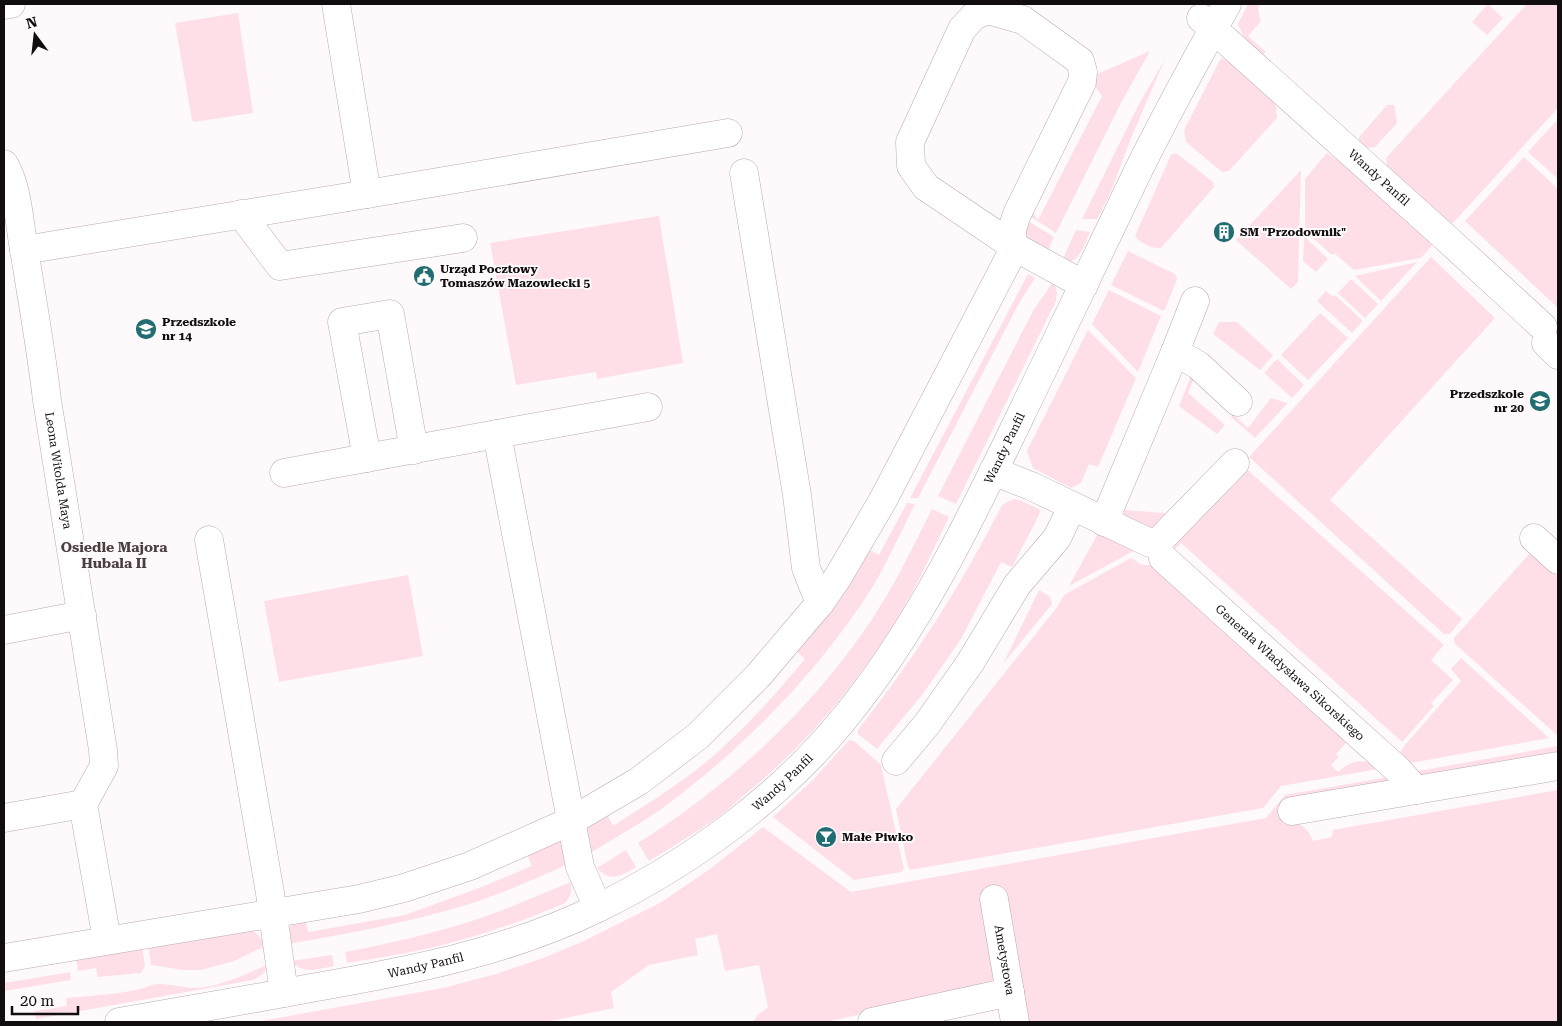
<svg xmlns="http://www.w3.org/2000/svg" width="1562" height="1026" font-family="'Roboto Serif',serif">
<rect width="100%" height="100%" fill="#fefafb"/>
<!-- green -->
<g fill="#ffdfe7">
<path d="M1248,4H1259L1258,11L1261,21L1248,36L1266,52L1262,56L1245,40L1238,24Z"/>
<path d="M1488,4L1503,18L1487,35L1472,22Z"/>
<path d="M1527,4H1558V108L1453,223H1449L1387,167L1386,158Z"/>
<path d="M238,13L253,113L194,122L192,120L175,23Z"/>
<path d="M1150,51L1123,99L1056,233L1025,213L1028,206L1038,220L1102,96L1092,82L1095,75Z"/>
<path d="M1221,58L1228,61L1276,105L1277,118L1229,171L1222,172L1186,142L1184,130Z"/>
<path d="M1165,59L1131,138L1111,192L1097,219H1082L1139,104Z"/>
<path d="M1387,105H1394L1397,123L1375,147L1367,148L1359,141V137Z"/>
<path d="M1558,119V179L1528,152Z"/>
<path d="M1176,153L1213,182L1214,187L1161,248C1152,249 1140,243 1135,236L1171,155Z"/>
<path d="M1327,153L1353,171L1433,244L1421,258L1354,270L1334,253L1332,255L1305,231V179Z"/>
<path d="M1524,157L1558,189V308L1465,221Z"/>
<path d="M1301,170L1298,282L1291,289L1236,240Z"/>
<path d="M659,216L683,363L597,379L596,372L516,385L490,243Z"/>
<path d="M1023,218L1054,237L1046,255L1023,239Z"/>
<path d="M1076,230L1090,232C1086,241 1081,258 1071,261C1070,261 1063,261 1062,261Z"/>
<path d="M1304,236L1328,259L1316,272L1303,261Z"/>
<path d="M1128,251L1175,274L1177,279L1164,311L1111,285Z"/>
<path d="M1431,257L1495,318L1330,500L1462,619L1450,634H1444L1249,457Z"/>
<path d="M1417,262L1381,301L1355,276Z"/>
<path d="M1028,274L1035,278L1018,305L918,498H910Z"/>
<path d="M1351,279L1378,304L1365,318L1338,293Z"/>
<path d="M1053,282C1058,289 1057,294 1056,301L956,504L938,496L1033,311Z"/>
<path d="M1109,290L1161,316L1138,372L1092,324Z"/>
<path d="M1326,291L1333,297L1335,295L1363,321L1352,333L1317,301Z"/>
<path d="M1320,313L1348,338L1308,380L1281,355Z"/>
<path d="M1219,322H1237L1273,355L1260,370L1213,334Z"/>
<path d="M1088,330L1136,378L1098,467L1089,464L1081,483L1071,488L1033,468L1027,451Z"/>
<path d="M1277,359L1304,385L1292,398L1264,373Z"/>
<path d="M1191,376L1194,378L1188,393L1225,425L1217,434L1179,406Z"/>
<path d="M1271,398L1288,403L1255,438L1231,417L1233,414L1248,428Z"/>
<path d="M1242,465L1444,645L1431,660L1453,680L1431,703L1434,706L1402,742L1181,543L1174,550V543Z"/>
<path d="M1014,499L1022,501L1041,510L1034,525L1012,567L1001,562L961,639L922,695L877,749L858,734V730C913,660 962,585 1002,505Z"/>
<path d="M907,503L915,504C901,532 888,561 872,588C816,675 743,749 660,810C637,826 612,839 589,854L585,827L606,812L613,826C650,802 689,779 722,748C752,721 779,690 805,659L794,649L866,548L879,555Z"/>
<path d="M932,509L949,517C934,548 919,582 901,612C860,680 810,741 749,791C739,799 730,808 720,816C697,832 673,846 649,861L638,843C738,780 830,693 890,590C905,564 918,536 932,509Z"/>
<path d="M1124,510L1177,514C1152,532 1152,530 1125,518Z"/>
<path d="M1100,530L1139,548L1069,586Z"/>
<path d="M1531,552L1558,577V736L1454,643V638Z"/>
<path d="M1131,558L1142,565H1152L1348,741L1336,754L1339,757L1331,765L1338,772C1355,757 1364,760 1384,768L1281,786L1263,808L910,870L908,867L896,809L1058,606L1064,595Z"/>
<path d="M408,575L423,656L279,682L264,601Z"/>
<path d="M1039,590L1050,597L1052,604L1003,664Z"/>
<path d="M1461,658L1549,738L1405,764L1397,757L1405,745L1461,681L1451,669Z"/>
<path d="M849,740L854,741L881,765L904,869L901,872L854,880L773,817L813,780Z"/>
<path d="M1558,746V755L1422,779L1413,772Z"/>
<path d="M1389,777L1393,784L1292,822C1305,826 1308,829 1313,841L1332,837L1333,830L1558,790V1022H1028L995,977L991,983L979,988L826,1022H753L758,1015L768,1007L759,965L725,971L717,934L695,939L698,955L649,965L611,992L614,1008L546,1022H256L443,988L496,974L543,958L584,941L660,903L710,869L763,827L851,892L1266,818L1285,795Z"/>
<path d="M563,840L568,864C535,879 501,894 466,905C407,923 347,934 287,944C286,929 291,922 305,916L308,932L405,915L479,888L532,866L526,852Z"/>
<path d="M626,850L636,867C621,876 611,883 597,868Z"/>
<path d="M571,882C572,891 571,896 565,903C521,922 477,937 430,948C403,954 375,958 347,963L345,952C388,944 430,934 472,921C506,910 538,895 571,882Z"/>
<path d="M248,928C258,933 262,939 266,948L259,949L234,961L201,970H183L151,965L148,944Z"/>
<path d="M142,945L145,966L141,973L98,977L96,968L78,971L76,956Z"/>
<path d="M332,955L334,966C318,969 303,975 291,961Z"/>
<path d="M267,965C265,974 261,976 253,980L36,1019L35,1011L67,1006L66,998C87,996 109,995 131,991C140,990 148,986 156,984C163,983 185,988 194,988C220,987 243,975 267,965Z"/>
<path d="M70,972L71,980L4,991V983Z"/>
</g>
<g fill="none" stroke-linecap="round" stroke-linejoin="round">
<!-- minor casing -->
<g stroke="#b8aaad" stroke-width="29">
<g id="minor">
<path d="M336,4L367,194"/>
<path d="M4,5L11,4"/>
<path d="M988,10L1023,20L1080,61L1083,72L1082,82L1018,212C1013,225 1009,234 1015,247L926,187L911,166L910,142L962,29L974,16Z"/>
<path id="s1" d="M1201,18L1445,237L1543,327"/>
<path id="s2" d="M4,164C18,187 19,222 24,249C32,299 41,349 47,400L103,750L104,766L83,804"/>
<path d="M744,173L797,495L806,568L820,603"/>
<path d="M241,214L280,266L463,238"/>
<path d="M24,250L367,194L728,133"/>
<path d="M1546,343L1558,355"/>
<path d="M1175,352L1195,301"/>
<path d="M367,458L342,322L390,314L414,450"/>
<path d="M993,471L1031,486L1150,543H1157L1235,463"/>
<path d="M284,473L497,434"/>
<path d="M1104,522L1175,352L1198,365L1238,402"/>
<path d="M1534,538L1558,560"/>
<path d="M209,540L270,893L284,993"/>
<path id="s3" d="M1163,558L1398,770L1416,790"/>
<path d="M4,630L82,615"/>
<path d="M896,761L927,724L970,663L1017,585L1057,538L1072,507"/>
<path d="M83,804L107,940"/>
<path d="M1292,811L1558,766"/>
<path d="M4,818L83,804"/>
<path id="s4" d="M994,899L1015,1022"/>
<path d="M598,908L580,867L497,434L648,407"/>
<path d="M4,958L359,899L404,888L470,866L571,821L639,781L698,736L758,676L820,603L838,577L883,500L1015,247L1084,285"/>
<path id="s5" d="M119,1022C183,1011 247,1000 311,988C409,971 509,952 600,907C691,862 778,799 843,720C929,615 985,488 1044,367C1076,301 1108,235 1139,169C1167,113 1197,58 1227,4"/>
<path d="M872,1022L1010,992"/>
</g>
</g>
<!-- minor -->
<use href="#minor" stroke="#fff" stroke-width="28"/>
</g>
<!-- icons -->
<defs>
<g id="building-disc" transform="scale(1.125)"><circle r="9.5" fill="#226d72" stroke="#fefafb"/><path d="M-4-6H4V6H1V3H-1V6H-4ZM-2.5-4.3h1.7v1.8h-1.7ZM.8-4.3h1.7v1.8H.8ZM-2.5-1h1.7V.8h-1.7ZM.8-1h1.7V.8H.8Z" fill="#fff"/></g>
<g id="civic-disc" transform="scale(1.125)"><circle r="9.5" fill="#226d72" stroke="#fefafb"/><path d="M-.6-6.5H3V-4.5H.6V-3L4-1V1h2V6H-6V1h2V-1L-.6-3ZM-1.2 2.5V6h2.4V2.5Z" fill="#fff"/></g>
<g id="school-disc" transform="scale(1.125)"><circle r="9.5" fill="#226d72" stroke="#fefafb"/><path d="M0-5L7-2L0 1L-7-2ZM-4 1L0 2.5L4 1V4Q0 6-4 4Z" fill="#fff"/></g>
<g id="bar-disc" transform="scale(1.125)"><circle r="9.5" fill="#226d72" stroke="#fefafb"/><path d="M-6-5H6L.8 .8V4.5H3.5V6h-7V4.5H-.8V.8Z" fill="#fff"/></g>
</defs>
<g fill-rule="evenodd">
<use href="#building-disc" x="1224" y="232"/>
<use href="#civic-disc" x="424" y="276"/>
<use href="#school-disc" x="146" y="329"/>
<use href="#school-disc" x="1540" y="401"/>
<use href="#bar-disc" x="826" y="837"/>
</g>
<g text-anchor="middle" stroke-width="4" stroke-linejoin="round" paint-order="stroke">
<!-- street labels -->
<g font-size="12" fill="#120d0f" stroke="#fefafb">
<text dy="4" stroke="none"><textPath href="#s1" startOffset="239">Wandy Panfil</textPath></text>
<text dy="4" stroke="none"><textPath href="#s5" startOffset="1122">Wandy Panfil</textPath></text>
<text dy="4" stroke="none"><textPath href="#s2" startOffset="312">Leona Witolda Maya</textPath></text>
<text dy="4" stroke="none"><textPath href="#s3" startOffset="171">Generała Władysława Sikorskiego</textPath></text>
<text dy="4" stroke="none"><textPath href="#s5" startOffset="718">Wandy Panfil</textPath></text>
<text dy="4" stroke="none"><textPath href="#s4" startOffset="62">Ametystowa</textPath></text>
<text dy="4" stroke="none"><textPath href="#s5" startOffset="312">Wandy Panfil</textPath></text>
</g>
<!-- poi labels -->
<g font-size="12" font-weight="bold" fill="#120d0f" stroke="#fefafb" text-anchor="start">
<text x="1240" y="236">SM "Przodownik"</text>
<text x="440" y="273">Urząd Pocztowy<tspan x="440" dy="14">Tomaszów Mazowiecki 5</tspan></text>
<text x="162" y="326">Przedszkole<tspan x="162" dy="14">nr 14</tspan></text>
<text x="1524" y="398" text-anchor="end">Przedszkole<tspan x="1524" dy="14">nr 20</tspan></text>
<text x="842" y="841">Małe Piwko</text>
</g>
<!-- neighbourhood labels -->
<g font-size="14" font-weight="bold" fill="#4a3e41" stroke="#fefafb">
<text x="114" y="552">Osiedle Majora<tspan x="114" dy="16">Hubala II</tspan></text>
</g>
</g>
<!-- border -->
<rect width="1562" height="1026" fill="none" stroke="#120d0f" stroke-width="10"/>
<!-- north arrow -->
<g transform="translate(35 35) rotate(345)" stroke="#fefafb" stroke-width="4" paint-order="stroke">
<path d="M0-4L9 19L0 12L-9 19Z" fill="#120d0f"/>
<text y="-8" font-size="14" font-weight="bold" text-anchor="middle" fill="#120d0f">N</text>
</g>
<!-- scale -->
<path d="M12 1006v8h66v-8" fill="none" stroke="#120d0f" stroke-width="2.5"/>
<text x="20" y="1006" font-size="15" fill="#120d0f" stroke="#fefafb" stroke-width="4" paint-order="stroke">20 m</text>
</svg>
